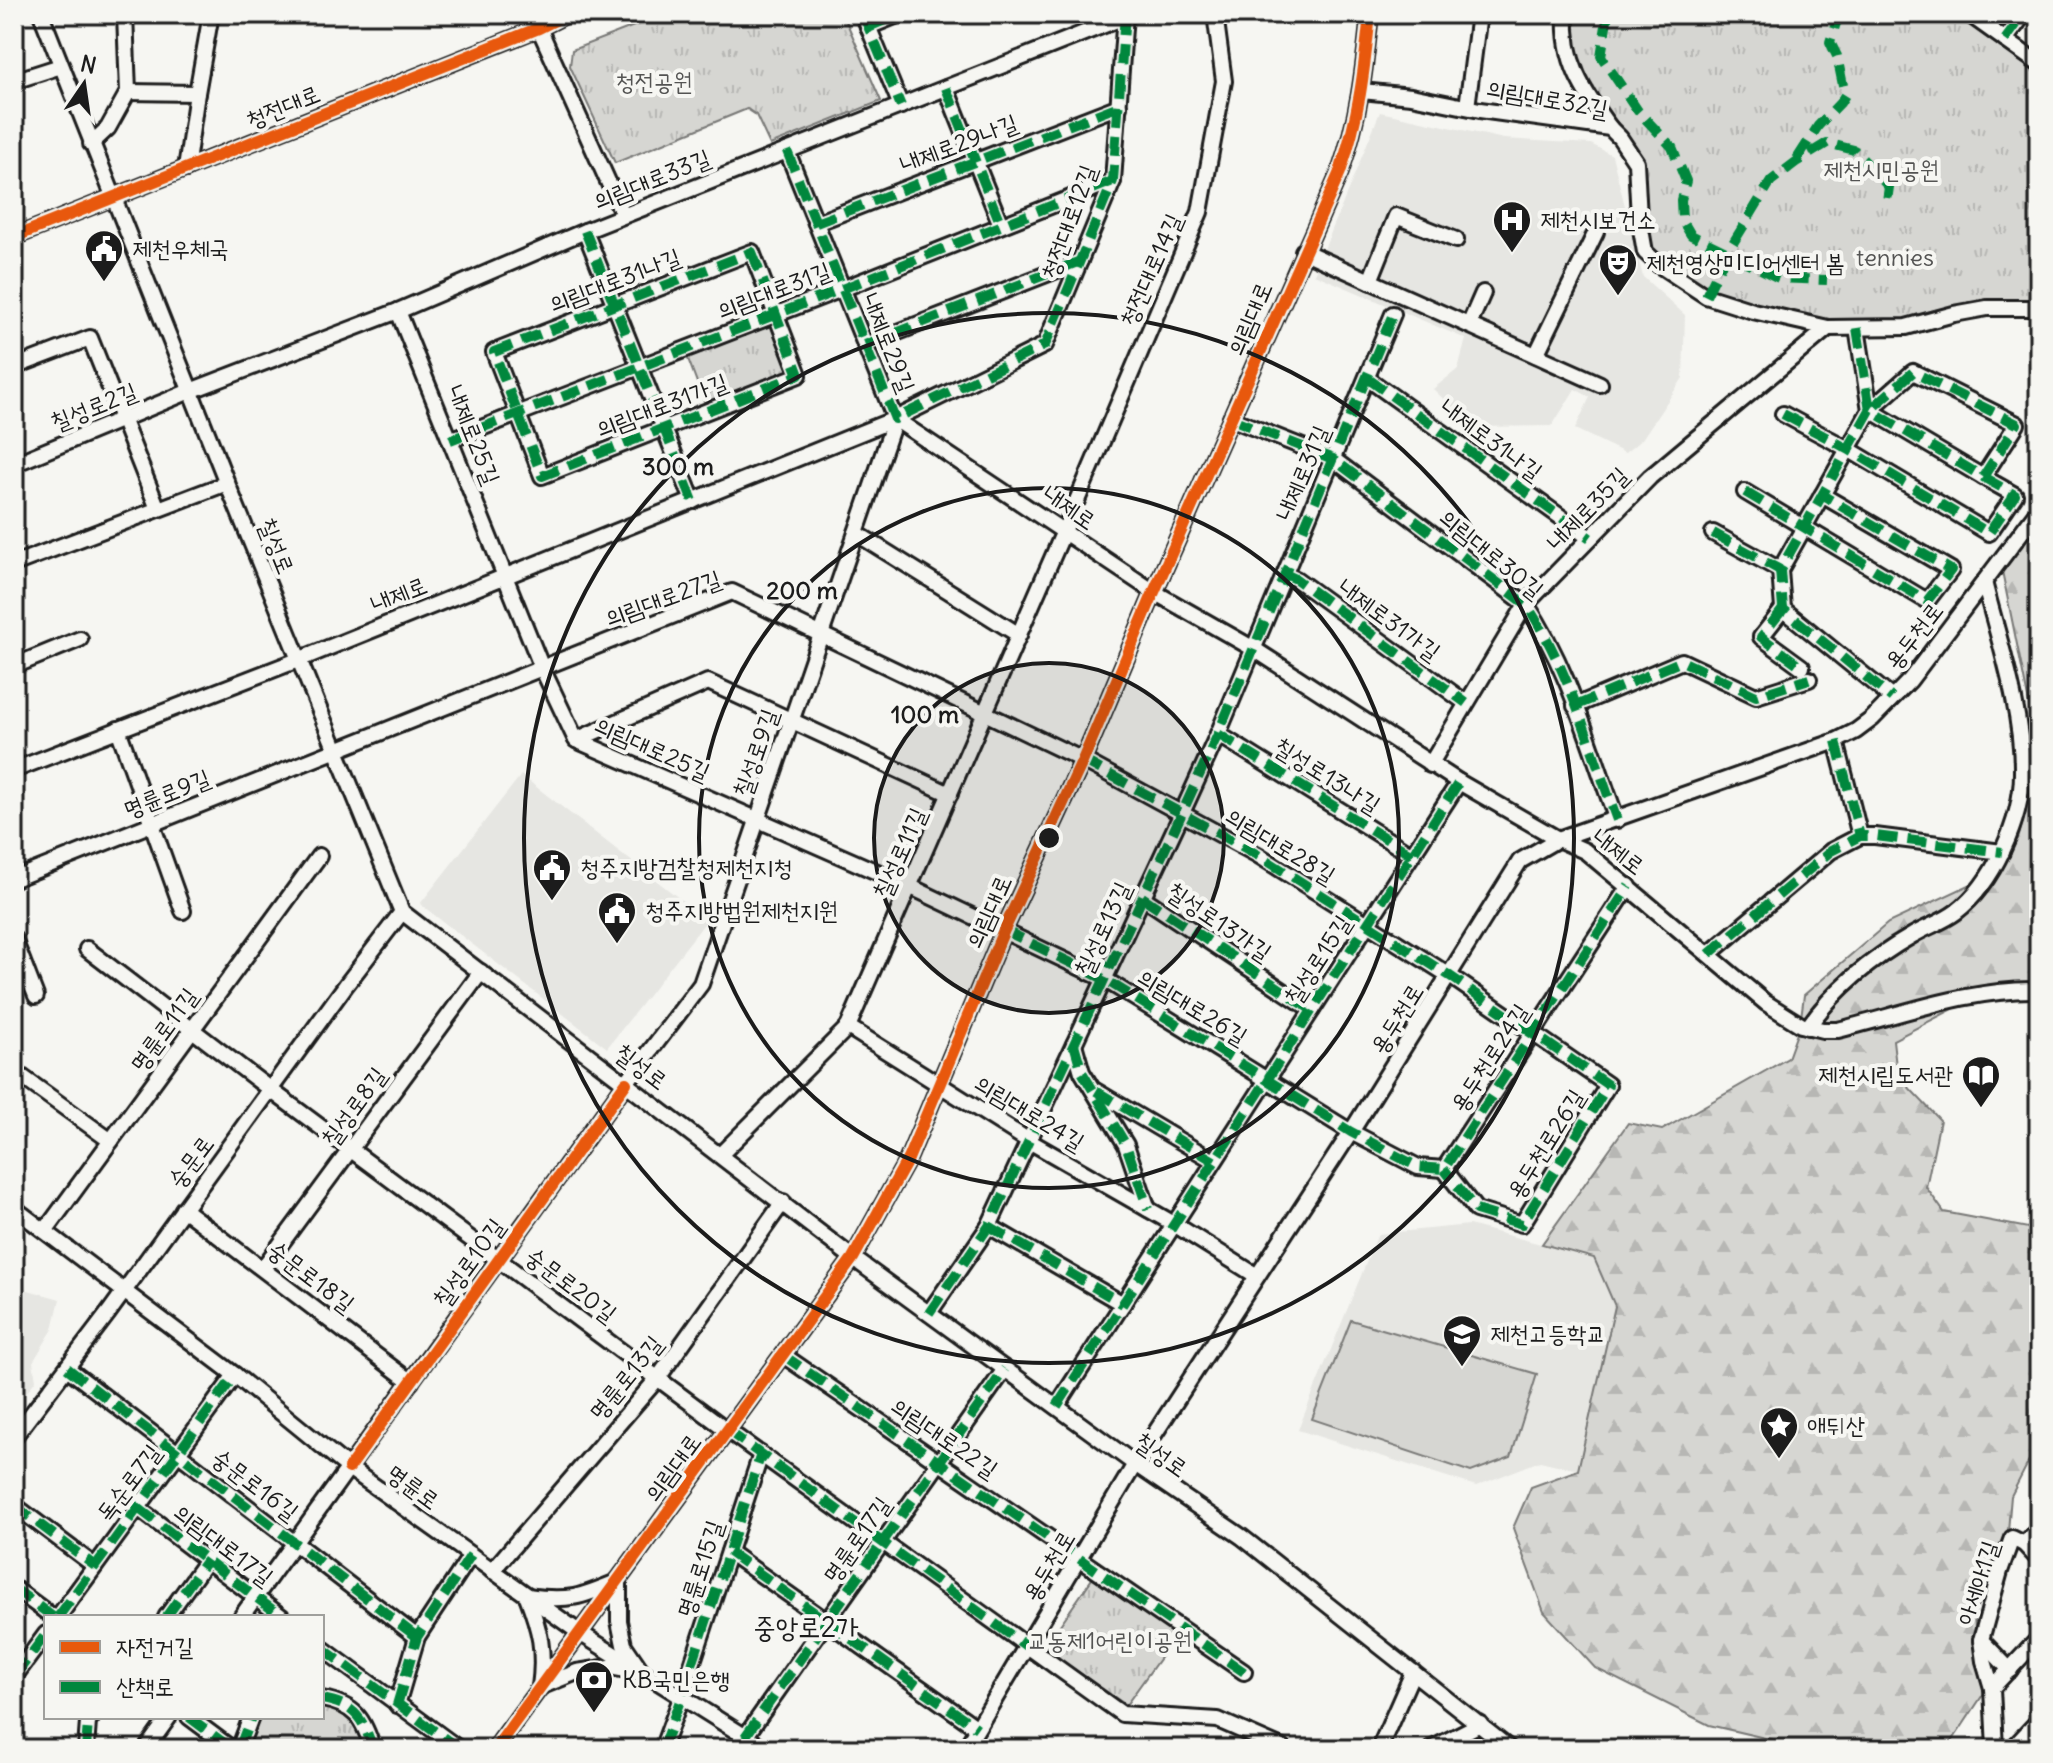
<svg xmlns="http://www.w3.org/2000/svg" width="2053" height="1763" font-family="Delius,'Poor Story',sans-serif">
<defs>
<pattern id="forest-firs" width="22" height="20" patternUnits="userSpaceOnUse" patternTransform="scale(2)"><rect width="22" height="20" fill="#d6d6d2"/><path d="M5 1l3.5 6h-7zM16 11l3.5 6h-7z" fill="#b7b7b4"/></pattern>
<pattern id="park-tufts" width="24" height="20" patternUnits="userSpaceOnUse" patternTransform="scale(2)"><rect width="24" height="20" fill="#d6d6d2"/><path d="M3 7l-1-3M5 7V3M7 7l1-3M15 17l-1-3M17 17v-4M19 17l1-3" fill="none" stroke="#b7b7b4"/></pattern>
</defs>
<rect width="100%" height="100%" fill="#f6f6f2"/>
<filter id="ink" filterUnits="userSpaceOnUse"><feTurbulence type="fractalNoise" baseFrequency=".0125" numOctaves="2"/><feDisplacementMap in="SourceGraphic" scale="16" xChannelSelector="R" yChannelSelector="G"/><feConvolveMatrix kernelMatrix="1 2 1 2 8 2 1 2 1" color-interpolation-filters="sRGB"/></filter>
<g filter="url(#ink)">
<!-- built -->
<g fill="#e6e6e2">
<path d="M1380,112L1504,139L1591,144L1612,155L1643,277L1685,315L1683,378L1642,439L1625,453L1575,429L1590,397L1575,389L1552,426L1473,427L1433,389L1458,369L1466,339L1314,274Z"/>
<path d="M521,775L707,920L607,1048L420,904Z"/>
<path d="M1469,1225L1594,1258L1615,1305L1578,1470L1540,1461L1476,1486L1298,1430L1378,1234Z"/>
<path d="M14,1286L60,1299L53,1329L33,1362L36,1380L14,1409Z"/>
</g>
<!-- grass -->
<path fill="#d6d6d2" stroke="#797977" stroke-width="2" d="M1351,1320L1537,1374L1511,1457L1471,1472L1312,1419Z"/>
<!-- forest -->
<path fill="url(#forest-firs)" stroke="#797977" stroke-width="2" d="M2039,522V990L1982,994L1893,1040L1897,1075L1940,1120L1926,1187L1944,1212L2039,1230V1451L2030,1459L2011,1496L2008,1531L1974,1614L1976,1641L1988,1687L1947,1749H1812L1709,1725L1595,1668L1544,1612L1513,1528L1531,1487L1578,1470L1615,1306L1594,1258L1542,1244L1628,1123L1662,1130L1788,1058L1800,1025L1804,995L1888,923L1980,880L2018,839L2037,771L2032,718L2002,571Z"/>
<!-- park -->
<g fill="url(#park-tufts)" stroke="#797977" stroke-width="2">
<path d="M665,14H843L881,101L770,145L756,115L747,109L615,163L570,66L572,50Z"/>
<path d="M1572,14H1962L1977,28L2039,69V304L1906,327L1828,328L1708,292L1649,247L1639,157L1587,90L1570,36Z"/>
<path d="M771,323L793,377L707,409L687,356Z"/>
<path d="M1094,1576L1177,1634L1126,1705L1044,1648Z"/>
<path d="M322,1704C348,1710 358,1727 369,1749H247L259,1717H322Z"/>
</g>
<g fill="none" stroke-linecap="round" stroke-linejoin="round">
<!-- minor casing -->
<g stroke="#1c1c1c" stroke-width="20">
<g id="minor">
<path d="M41,14L227,483L402,912L853,1258L1135,1464L1242,1537L1510,1749"/>
<path d="M863,14L901,106"/>
<path d="M1566,14C1563,61 1583,91 1610,128"/>
<path d="M1969,14L2039,64"/>
<path d="M868,27L900,14"/>
<path d="M539,28L623,215"/>
<path d="M2005,40L2024,14"/>
<path d="M14,81L61,66"/>
<path d="M946,88L1001,225"/>
<path d="M1362,91L1411,96L1480,110L1610,128L1620,138L1636,162L1639,218L1645,252L1659,265L1706,296L1753,311L1828,328L1906,327L1954,314L1987,308H2039"/>
<path d="M128,92L197,93L211,14"/>
<path d="M1467,107L1479,14"/>
<path d="M91,144L108,128L128,92L125,14"/>
<path d="M787,151L895,419"/>
<path d="M186,169L197,93"/>
<path d="M816,223L1119,106"/>
<path d="M585,231L693,501"/>
<path d="M14,237L539,28L567,14"/>
<path d="M1303,251L1600,384"/>
<path d="M752,252L799,375L542,476L494,352Z"/>
<path d="M1370,281L1396,216L1456,240"/>
<path d="M398,311L542,668L576,740L909,886L1104,979L1351,1132L1418,1167L1444,1169L1629,886"/>
<path d="M1469,325L1483,293"/>
<path d="M1857,328L1870,410L1913,372L2017,424L1983,477L1870,410L1780,570L1783,609L1892,698"/>
<path d="M865,345L1080,261"/>
<path d="M1536,355L1596,232"/>
<path d="M14,367L90,338L158,509"/>
<path d="M1367,378L1590,538"/>
<path d="M1783,414L1848,449L1989,533L2015,495L1983,477"/>
<path d="M895,419L1045,345L1113,181L1125,14"/>
<path d="M1232,419L1333,459L1526,604C1569,668 1590,748 1617,820"/>
<path d="M450,440L842,289L1113,181"/>
<path d="M14,464L190,391L398,311L585,231L1132,14"/>
<path d="M1745,492L1927,601L1951,570L1822,495"/>
<path d="M856,533L1019,635"/>
<path d="M1713,533L1780,570"/>
<path d="M14,564L227,483"/>
<path d="M1285,574L1296,579L1466,703"/>
<path d="M1783,609L1761,637L1802,667"/>
<path d="M14,666L80,639"/>
<path d="M1575,706L1682,661L1756,696L1809,679"/>
<path d="M118,729L183,911"/>
<path d="M1218,734L1412,855"/>
<path d="M576,740L708,682L950,794"/>
<path d="M1836,741L1860,836"/>
<path d="M1430,765L1526,604L1650,477L1828,328"/>
<path d="M14,770L298,660L895,419L1154,592L1254,649L1459,782L1558,839L1585,851L1766,1003L1801,1025L1823,1030H1838C1903,1014 1972,988 2039,990"/>
<path d="M14,879L732,592L1083,760L1258,855L1450,976L1608,1085L1522,1224L1476,1210L1444,1169"/>
<path d="M1142,897L1312,1010"/>
<path d="M14,939L36,996"/>
<path d="M87,949L272,1091L727,1430L1122,1714L1218,1720L1284,1749"/>
<path d="M1709,954L1831,851L1860,836H1875L2002,852"/>
<path d="M848,1027L1029,1141L1174,1224L1257,1276"/>
<path d="M1808,1027C1835,988 1871,959 1913,935C1926,927 1943,922 1956,912C1993,884 2022,820 2022,773C2023,712 1999,641 1984,582"/>
<path d="M1074,1044L1082,1072L1126,1145L1148,1209"/>
<path d="M14,1071L111,1141"/>
<path d="M1096,1091L1214,1161"/>
<path d="M720,1155L848,1027L1064,531L1200,212L1224,81L1215,14"/>
<path d="M14,1208L235,1375L349,1468L580,1633L765,1749"/>
<path d="M183,1209L411,1382"/>
<path d="M989,1226L1123,1304"/>
<path d="M45,1231L319,856"/>
<path d="M263,1268L481,972"/>
<path d="M929,1313L989,1226L1182,813L1218,734L1393,314"/>
<path d="M783,1355L1244,1672"/>
<path d="M67,1368L417,1637"/>
<path d="M1057,1406L1459,782"/>
<path d="M14,1437L109,1312L346,985L402,912"/>
<path d="M14,1505L95,1566"/>
<path d="M138,1508L282,1617"/>
<path d="M2024,1544L2039,1529"/>
<path d="M729,1552L977,1728"/>
<path d="M492,1571L658,1378L783,1202"/>
<path d="M619,1581V1621L624,1645L643,1673L610,1667L577,1672L540,1687C545,1651 540,1630 527,1596C569,1602 581,1597 619,1581Z"/>
<path d="M14,1588L53,1617"/>
<path d="M58,1617L235,1375"/>
<path d="M166,1617L207,1560"/>
<path d="M241,1617L626,1083L701,984L895,419"/>
<path d="M1981,1640L1984,1661L1992,1688"/>
<path d="M322,1648L459,1749"/>
<path d="M2010,1670L1981,1640L2000,1571L2012,1538L2024,1544L2039,1560"/>
<path d="M14,1677L46,1634"/>
<path d="M322,1699C356,1705 363,1719 373,1749"/>
<path d="M397,1705L417,1637L471,1555"/>
<path d="M189,1717L232,1749"/>
<path d="M745,1737L1005,1369"/>
<path d="M86,1749L88,1722L92,1717"/>
<path d="M146,1749L169,1717"/>
<path d="M239,1749L251,1717"/>
<path d="M495,1749L853,1258L908,1159L1004,930L1083,760L1154,592L1340,172C1359,117 1364,72 1370,14"/>
<path d="M662,1749L681,1698L761,1454"/>
<path d="M965,1749L1135,1464L1351,1132L1520,861L1558,839L1836,741L1856,731L1872,719L1910,680L2039,509"/>
<path d="M1379,1749L1413,1672"/>
<path d="M1431,1749L1480,1724"/>
<path d="M1995,1749L1992,1688L2039,1638"/>
<path d="M2012,1749L2039,1720"/>
</g>
</g>
<!-- minor -->
<use href="#minor" stroke="#f6f6f2" stroke-width="14"/>
<!-- quiet -->
<g stroke="#00873e" stroke-width="10" stroke-dasharray="20 10" stroke-linecap="butt">
<path d="M863,14L901,106"/>
<path d="M1608,14L1601,56L1638,111L1672,147L1686,181L1681,200L1682,220L1691,235L1779,278L1827,280"/>
<path d="M868,27L900,14"/>
<path d="M2005,40L2024,14"/>
<path d="M946,88L1001,225"/>
<path d="M787,151L895,419L1045,345L1113,181L1125,14"/>
<path d="M1797,159L1818,126L1840,103L1845,95L1837,56L1830,42L1836,23L1844,14"/>
<path d="M816,223L1119,106"/>
<path d="M585,231L693,501"/>
<path d="M752,252L799,375L542,476L494,352Z"/>
<path d="M1706,296L1727,253L1771,181L1796,162L1827,143L1854,150L1889,187L1886,208"/>
<path d="M1857,328L1870,410L1913,372L2017,424L1983,477L1870,410L1780,570L1783,609L1892,698"/>
<path d="M865,345L1080,261"/>
<path d="M1367,378L1590,538"/>
<path d="M1783,414L1848,449L1989,533L2015,495L1983,477"/>
<path d="M1232,419L1333,459L1526,604C1569,668 1590,748 1617,820"/>
<path d="M450,440L842,289L1113,181"/>
<path d="M1745,492L1927,601L1951,570L1822,495"/>
<path d="M1713,533L1780,570"/>
<path d="M1285,574L1296,579L1466,703"/>
<path d="M1783,609L1761,637L1802,667"/>
<path d="M1575,706L1682,661L1756,696L1809,679"/>
<path d="M1218,734L1412,855"/>
<path d="M1836,741L1860,836"/>
<path d="M1083,760L1258,855L1450,976L1608,1085L1522,1224L1476,1210L1444,1169"/>
<path d="M1142,897L1312,1010"/>
<path d="M1004,930L1104,979L1351,1132L1418,1167L1444,1169L1629,886"/>
<path d="M1709,954L1831,851L1860,836H1875L2002,852"/>
<path d="M1074,1044L1082,1072L1126,1145L1148,1209"/>
<path d="M1096,1091L1214,1161"/>
<path d="M989,1226L1123,1304"/>
<path d="M929,1313L989,1226L1182,813L1218,734L1393,314"/>
<path d="M783,1355L1244,1672"/>
<path d="M67,1368L417,1637"/>
<path d="M1057,1406L1459,782"/>
<path d="M727,1430L1026,1646"/>
<path d="M14,1505L95,1566"/>
<path d="M138,1508L282,1617"/>
<path d="M729,1552L977,1728"/>
<path d="M14,1588L53,1617"/>
<path d="M58,1617L235,1375"/>
<path d="M166,1617L207,1560"/>
<path d="M322,1648L459,1749"/>
<path d="M14,1677L46,1634"/>
<path d="M322,1699C356,1705 363,1719 373,1749"/>
<path d="M397,1705L417,1637L471,1555"/>
<path d="M189,1717L232,1749"/>
<path d="M745,1737L1005,1369"/>
<path d="M86,1749L88,1722L92,1717"/>
<path d="M239,1749L251,1717"/>
<path d="M662,1749L681,1698L761,1454"/>
</g>
<!-- cycleway casing -->
<g stroke="#f6f6f2" stroke-width="17">
<g id="cycleway">
<path d="M14,237L539,28L567,14"/>
<path d="M349,1468L626,1083"/>
<path d="M495,1749L853,1258L908,1159L1004,930L1083,760L1154,592L1340,172C1359,117 1364,72 1370,14"/>
</g>
</g>
<!-- cycleway -->
<use href="#cycleway" stroke="#e8590c" stroke-width="12"/>
</g>
</g>
<!-- distance rings -->
<circle cx="1049" cy="838" r="175" fill="#1c1c1c" fill-opacity=".12"/>
<g fill="none" stroke="#1c1c1c" stroke-width="4">
<circle cx="1049" cy="838" r="175"/>
<circle cx="1049" cy="838" r="350"/>
<circle cx="1049" cy="838" r="525"/>
</g>
<!-- icons -->
<defs>
<g id="hospital-pin" transform="scale(2)"><path d="M0 17L-7.5 6A9.5 9.5 0 1 1 7.5 6Z" fill="#1c1c1c" stroke="#f6f6f2"/><path d="M-5-5h3v3.5h4V-5h3V5h-3V1.5h-4V5h-3Z" fill="#fff"/></g>
<g id="civic-pin" transform="scale(2)"><path d="M0 17L-7.5 6A9.5 9.5 0 1 1 7.5 6Z" fill="#1c1c1c" stroke="#f6f6f2"/><path d="M-.6-6.5H3V-4.5H.6V-3L4-1V1h2V6H-6V1h2V-1L-.6-3ZM-1.2 2.5V6h2.4V2.5Z" fill="#fff"/></g>
<g id="theatre-pin" transform="scale(2)"><path d="M0 17L-7.5 6A9.5 9.5 0 1 1 7.5 6Z" fill="#1c1c1c" stroke="#f6f6f2"/><path d="M-5-5.5Q0-4 5-5.5V0Q5 5 0 6Q-5 5-5 0ZM-3.3-2.5H-1v1.5H-3.3ZM1-2.5H3.3v1.5H1ZM-2.8 1Q0 5.5 2.8 1Z" fill="#fff"/></g>
<g id="library-pin" transform="scale(2)"><path d="M0 17L-7.5 6A9.5 9.5 0 1 1 7.5 6Z" fill="#1c1c1c" stroke="#f6f6f2"/><path d="M-6-4Q-3-5.5-.7-3.5V5Q-3 3-6 4ZM6-4Q3-5.5 .7-3.5V5Q3 3 6 4Z" fill="#fff"/></g>
<g id="school-pin" transform="scale(2)"><path d="M0 17L-7.5 6A9.5 9.5 0 1 1 7.5 6Z" fill="#1c1c1c" stroke="#f6f6f2"/><path d="M0-5L7-2L0 1L-7-2ZM-4 1L0 2.5L4 1V4Q0 6-4 4Z" fill="#fff"/></g>
<g id="sight-pin" transform="scale(2)"><path d="M0 17L-7.5 6A9.5 9.5 0 1 1 7.5 6Z" fill="#1c1c1c" stroke="#f6f6f2"/><path d="M0-6L1.8-2.2L6-1.7L2.9 1.2L3.7 5.4L0 3.3L-3.7 5.4L-2.9 1.2L-6-1.7L-1.8-2.2Z" fill="#fff"/></g>
<g id="bank-pin" transform="scale(2)"><path d="M0 17L-7.5 6A9.5 9.5 0 1 1 7.5 6Z" fill="#1c1c1c" stroke="#f6f6f2"/><path d="M-6-4H6V4H-6ZM0-2.3a2.3 2.3 0 1 0 0 4.6a2.3 2.3 0 1 0 0-4.6Z" fill="#fff"/></g>
</defs>
<g fill-rule="evenodd">
<use href="#hospital-pin" x="1512" y="220"/>
<use href="#civic-pin" x="104" y="249"/>
<use href="#theatre-pin" x="1618" y="263"/>
<use href="#civic-pin" x="552" y="868"/>
<use href="#civic-pin" x="617" y="911"/>
<use href="#library-pin" x="1981" y="1075"/>
<use href="#school-pin" x="1462" y="1334"/>
<use href="#sight-pin" x="1779" y="1426"/>
<use href="#bank-pin" x="594" y="1680"/>
</g>
<g text-anchor="middle" stroke-width="8" stroke-linejoin="round" paint-order="stroke">
<!-- park labels -->
<g font-size="24" fill="#545453" stroke="#f6f6f2">
<text x="654" y="90">청전공원</text>
<text x="1881" y="178">제천시민공원</text>
<text x="1895" y="266">tennies</text>
<text x="1110" y="1649">교동제1어린이공원</text>
</g>
<!-- street labels -->
<g font-size="24" fill="#1c1c1c" stroke="#f6f6f2">
<text transform="translate(1547 99) rotate(10)" y="8">의림대로32길</text>
<text transform="translate(283 107) rotate(-22)" y="8">청전대로</text>
<text transform="translate(959 144) rotate(-21)" y="8">내제로29나길</text>
<text transform="translate(652 180) rotate(-22)" y="8">의림대로33길</text>
<text transform="translate(1069 222) rotate(-70)" y="8">청전대로12길</text>
<text transform="translate(1151 270) rotate(-66)" y="8">청전대로14길</text>
<text transform="translate(615 281) rotate(-21)" y="8">의림대로31나길</text>
<text transform="translate(774 291) rotate(-21)" y="8">의림대로31길</text>
<text transform="translate(1250 319) rotate(-67)" y="8">의림대로</text>
<text transform="translate(888 343) rotate(68)" y="8">내제로29길</text>
<text transform="translate(662 406) rotate(-21)" y="8">의림대로31가길</text>
<text transform="translate(94 407) rotate(-22)" y="8">칠성로2길</text>
<text transform="translate(473 435) rotate(68)" y="8">내제로25길</text>
<text transform="translate(1491 440) rotate(36)" y="8">내제로31나길</text>
<text transform="translate(1303 473) rotate(-67)" y="8">내제로31길</text>
<text transform="translate(1069 508) rotate(34)" y="8">내제로</text>
<text transform="translate(1588 509) rotate(-46)" y="8">내제로35길</text>
<text transform="translate(276 546) rotate(68)" y="8">칠성로</text>
<text transform="translate(1491 554) rotate(39)" y="8">의림대로30길</text>
<text transform="translate(399 595) rotate(-22)" y="8">내제로</text>
<text transform="translate(663 599) rotate(-20)" y="8">의림대로27길</text>
<text transform="translate(1389 620) rotate(36)" y="8">내제로31가길</text>
<text transform="translate(1914 636) rotate(-52)" y="8">용두천로</text>
<text transform="translate(652 749) rotate(24)" y="8">의림대로25길</text>
<text transform="translate(756 753) rotate(-71)" y="8">칠성로9길</text>
<text transform="translate(1327 776) rotate(32)" y="8">칠성로13나길</text>
<text transform="translate(167 794) rotate(-22)" y="8">명륜로9길</text>
<text transform="translate(1280 846) rotate(31)" y="8">의림대로28길</text>
<text transform="translate(1618 852) rotate(37)" y="8">내제로</text>
<text transform="translate(900 853) rotate(-66)" y="8">칠성로11길</text>
<text transform="translate(989 912) rotate(-66)" y="8">의림대로</text>
<text transform="translate(1219 922) rotate(34)" y="8">칠성로13가길</text>
<text transform="translate(1103 929) rotate(-65)" y="8">칠성로13길</text>
<text transform="translate(1318 960) rotate(-57)" y="8">칠성로15길</text>
<text transform="translate(1192 1007) rotate(31)" y="8">의림대로26길</text>
<text transform="translate(1397 1019) rotate(-58)" y="8">용두천로</text>
<text transform="translate(164 1030) rotate(-54)" y="8">명륜로11길</text>
<text transform="translate(1490 1058) rotate(-57)" y="8">용두천로24길</text>
<text transform="translate(641 1067) rotate(37)" y="8">칠성로</text>
<text transform="translate(354 1107) rotate(-54)" y="8">칠성로8길</text>
<text transform="translate(1029 1113) rotate(31)" y="8">의림대로24길</text>
<text transform="translate(1546 1144) rotate(-58)" y="8">용두천로26길</text>
<text transform="translate(191 1162) rotate(-53)" y="8">숭문로</text>
<text transform="translate(469 1263) rotate(-54)" y="8">칠성로10길</text>
<text transform="translate(311 1277) rotate(37)" y="8">숭문로18길</text>
<text transform="translate(571 1285) rotate(37)" y="8">숭문로20길</text>
<text transform="translate(626 1378) rotate(-51)" y="8">명륜로13길</text>
<text transform="translate(944 1438) rotate(34)" y="8">의림대로22길</text>
<text transform="translate(1161 1455) rotate(35)" y="8">칠성로</text>
<text transform="translate(673 1468) rotate(-54)" y="8">의림대로</text>
<text transform="translate(129 1483) rotate(-53)" y="8">독순로7길</text>
<text transform="translate(255 1485) rotate(37)" y="8">숭문로16길</text>
<text transform="translate(413 1487) rotate(36)" y="8">명륜로</text>
<text transform="translate(857 1540) rotate(-55)" y="8">명륜로17길</text>
<text transform="translate(223 1545) rotate(37)" y="8">의림대로17길</text>
<text transform="translate(1049 1566) rotate(-59)" y="8">용두천로</text>
<text transform="translate(700 1569) rotate(-72)" y="8">명륜로15길</text>
<text transform="translate(1978 1583) rotate(-72)" y="8">아세아1길</text>
</g>
<!-- poi labels -->
<g font-size="24" fill="#1c1c1c" stroke="#f6f6f2" text-anchor="start">
<text x="1540" y="228">제천시보건소</text>
<text x="132" y="257">제천우체국</text>
<text x="1646" y="271">제천영상미디어센터 봄</text>
<text x="580" y="876">청주지방검찰청제천지청</text>
<text x="645" y="919">청주지방법원제천지원</text>
<text x="1953" y="1083" text-anchor="end">제천시립도서관</text>
<text x="1490" y="1342">제천고등학교</text>
<text x="1807" y="1434">애뒤산</text>
<text x="622" y="1688">KB국민은행</text>
</g>
<!-- quarter labels -->
<g font-size="28" fill="#1c1c1c" stroke="#f6f6f2">
<text x="806" y="1637">중앙로2가</text>
</g>
</g>
<circle cx="1049" cy="838" r="12" fill="#1c1c1c" stroke="#f6f6f2" stroke-width="4"/>
<g font-size="24" text-anchor="middle" font-weight="bold" fill="#1c1c1c" stroke="#f6f6f2" stroke-width="8" stroke-linejoin="round" paint-order="stroke">
<text x="678" y="475">300 m</text>
<text x="802" y="599">200 m</text>
<text x="925" y="723">100 m</text>
</g>
<!-- margin -->
<rect width="2053" height="1763" fill="none" stroke="#f6f6f2" stroke-width="48"/>
<rect x="24" y="24" width="2005" height="1715" fill="none" stroke="#1c1c1c" stroke-width="3" filter="url(#ink)"/>
<!-- legend -->
<rect x="44" y="1615" width="280" height="104" fill="#f6f6f2" stroke="#9f9f9c" stroke-width="2"/>
<rect x="60" y="1641" width="40" height="12" fill="#e8590c" stroke="#9f9f9c" stroke-width="2"/>
<text x="116" y="1655" font-size="24" fill="#1c1c1c">자전거길</text>
<rect x="60" y="1681" width="40" height="12" fill="#00873e" stroke="#9f9f9c" stroke-width="2"/>
<text x="116" y="1695" font-size="24" fill="#1c1c1c">산책로</text>
<!-- north arrow -->
<g transform="translate(84 84) rotate(13)" stroke="#f6f6f2" stroke-width="6" paint-order="stroke">
<path d="M0-6L14 30L0 20L-14 30Z" fill="#1c1c1c"/>
<text y="-12" font-size="22" font-weight="bold" text-anchor="middle" fill="#1c1c1c">N</text>
</g>
</svg>
